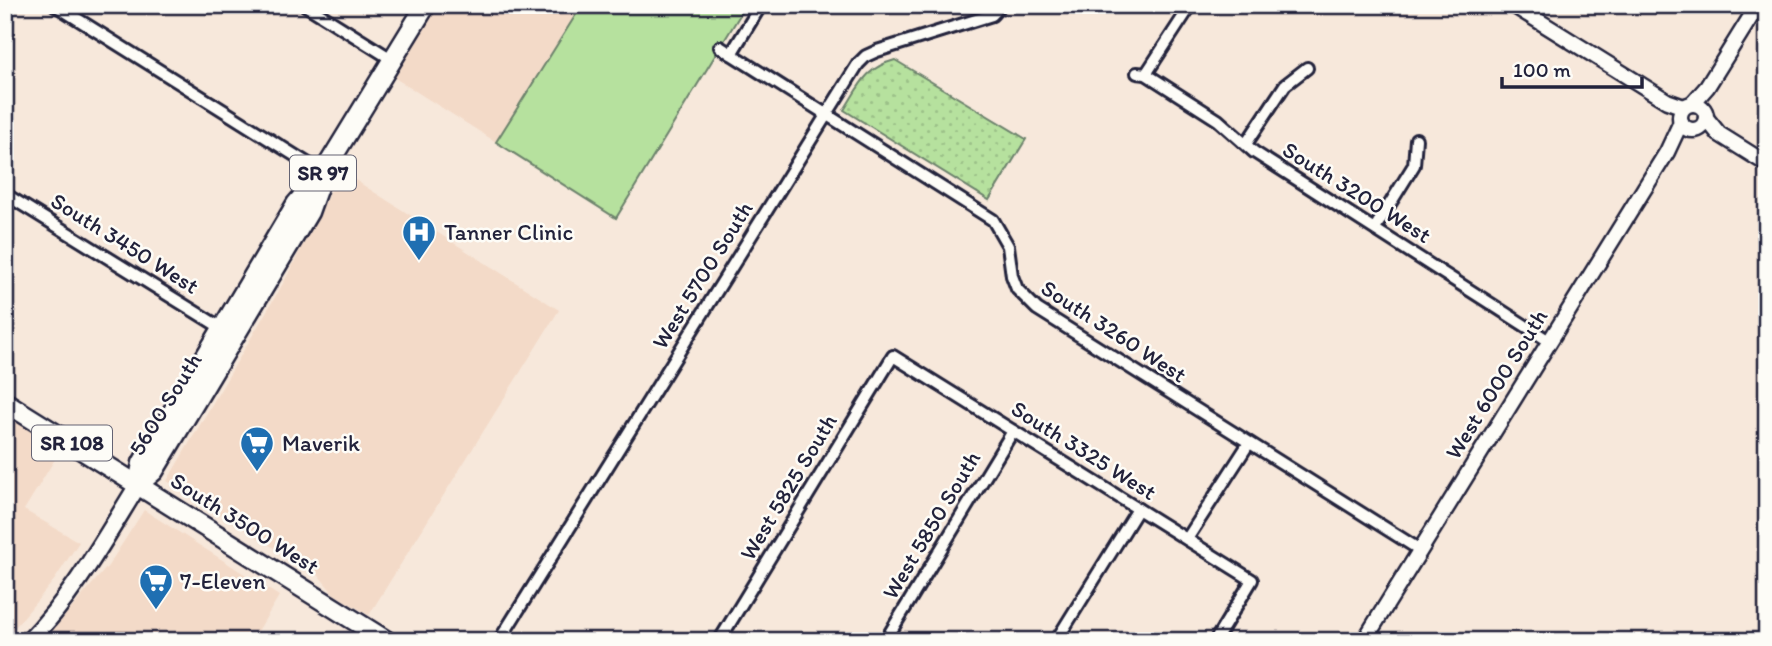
<svg xmlns="http://www.w3.org/2000/svg" width="1772" height="646" font-family="Itim,sans-serif">
<defs>
<pattern id="park-dots" width="8" height="8" patternUnits="userSpaceOnUse" patternTransform="scale(1.75)"><rect width="8" height="8" fill="#b6e19e"/><path d="M2 2h.1M6 6h.1" fill="none" stroke="#9cc189" stroke-width="1.8" stroke-linecap="round"/></pattern>
</defs>
<rect width="100%" height="100%" fill="#f7e8db"/>
<filter id="ink" filterUnits="userSpaceOnUse"><feTurbulence type="fractalNoise" baseFrequency=".0143" numOctaves="2"/><feDisplacementMap in="SourceGraphic" scale="14" xChannelSelector="R" yChannelSelector="G"/><feConvolveMatrix kernelMatrix="1 2 1 2 8 2 1 2 1" color-interpolation-filters="sRGB"/></filter>
<g filter="url(#ink)">
<!-- built -->
<g fill="#f3dac8">
<path d="M434,5H582L496,142L390,75Z"/>
<path d="M341,171L559,310L369,615L334,594L319,576L167,481L285,280Z"/>
<path d="M5,409L63,446L24,510L79,542L55,579L17,625L5,635Z"/>
<path d="M144,510L279,596L252,641H43L108,566Z"/>
</g>
<!-- grass -->
<path fill="#b6e19e" stroke="#6c826c" stroke-width="2" d="M582,5H746L616,218L496,142Z"/>
<!-- park -->
<path fill="url(#park-dots)" stroke="#6c826c" stroke-width="2" d="M895,60L1026,139L989,200L844,110C860,85 865,68 895,60Z"/>
<g fill="none" stroke-linecap="round" stroke-linejoin="round">
<!-- minor casing -->
<g stroke="#22223b" stroke-width="16">
<g id="minor">
<path d="M55,5L323,173"/>
<path d="M305,5L393,60"/>
<path d="M720,47L993,220L1008,246L1012,276L1017,289L1037,309L1420,550"/>
<path d="M731,54L761,5"/>
<path d="M1137,73L1146,74L1218,120L1254,152L1549,341"/>
<path d="M1146,74L1191,5"/>
<path d="M1246,144L1285,85L1307,68"/>
<path d="M5,194L223,329"/>
<path d="M1375,228L1414,165L1416,139"/>
<path d="M1187,539L1249,443"/>
<path d="M499,641L858,64L866,56L877,51L992,15L1001,5"/>
<path d="M719,641L893,356L1252,580L1215,641"/>
<path d="M885,641L1013,431"/>
<path d="M1056,641L1138,509"/>
</g>
</g>
<!-- tertiary casing -->
<g stroke="#22223b" stroke-width="19">
<g id="tertiary">
<path d="M1513,5L1667,101L1684,107"/>
<circle cx="1693" cy="117" r="13"/>
<path d="M1692,104L1707,87L1758,5"/>
<path d="M1706,118L1719,134L1767,164"/>
<path d="M1364,641L1667,152L1681,122"/>
</g>
</g>
<!-- secondary casing -->
<g stroke="#22223b" stroke-width="21">
<path id="secondary" d="M29,641C73,596 105,538 138,485"/>
</g>
<!-- primary casing -->
<g stroke="#22223b" stroke-width="23">
<g id="primary">
<path d="M323,173L309,212L154,471L138,485L142,463L296,204Z"/>
<path d="M323,173L426,5"/>
<path d="M5,402L387,641"/>
</g>
</g>
<!-- minor -->
<use href="#minor" stroke="#fdfcf7" stroke-width="10"/>
<!-- tertiary -->
<use href="#tertiary" stroke="#fdfcf7" stroke-width="14"/>
<!-- secondary -->
<use href="#secondary" stroke="#fdfcf7" stroke-width="16"/>
<!-- primary -->
<use href="#primary" stroke="#fdfcf7" stroke-width="18"/>
</g>
</g>
<!-- icons -->
<defs>
<g id="hospital-pin" transform="scale(1.75)"><path d="M0 17L-7.5 6A9.5 9.5 0 1 1 7.5 6Z" fill="#1f6fb2" stroke="#fdfcf7"/><path d="M-5-5h3v3.5h4V-5h3V5h-3V1.5h-4V5h-3Z" fill="#fff"/></g>
<g id="supermarket-pin" transform="scale(1.75)"><path d="M0 17L-7.5 6A9.5 9.5 0 1 1 7.5 6Z" fill="#1f6fb2" stroke="#fdfcf7"/><path d="M-6-5.5h2.5l.6 2H6L4.5 2H-2.5L-4.4-4H-6ZM-1.5 3.2a1.3 1.3 0 1 0 .1 0ZM3 3.2a1.3 1.3 0 1 0 .1 0Z" fill="#fff"/></g>
</defs>
<g fill-rule="evenodd">
<use href="#hospital-pin" x="419" y="232"/>
<use href="#supermarket-pin" x="257" y="443"/>
<use href="#supermarket-pin" x="156" y="581"/>
</g>
<g text-anchor="middle" stroke-width="5" stroke-linejoin="round" paint-order="stroke">
<!-- shield labels -->
<g fill="#fdfcf7" stroke="#646373" stroke-width="2">
<rect x="290" y="155.5" width="66" height="35" rx="5"/>
<rect x="32" y="425.5" width="80" height="35" rx="5"/>
</g>
<g font-size="21" font-weight="bold" fill="#22223b">
<text x="323" y="180">SR 97</text>
<text x="72" y="450">SR 108</text>
</g>
<!-- street labels -->
<g font-size="23" fill="#22223b" stroke="#fdfcf7">
<text transform="translate(1357 192) rotate(32)" y="8">South 3200 West</text>
<text transform="translate(125 243) rotate(32)" y="8">South 3450 West</text>
<text transform="translate(702 275) rotate(-58)" y="8">West 5700 South</text>
<text transform="translate(1114 331) rotate(33)" y="8">South 3260 West</text>
<text transform="translate(1496 384) rotate(-58)" y="8">West 6000 South</text>
<text transform="translate(165 404) rotate(-58)" y="8">5600 South</text>
<text transform="translate(1084 450) rotate(32)" y="8">South 3325 West</text>
<text transform="translate(788 487) rotate(-59)" y="8">West 5825 South</text>
<text transform="translate(245 523) rotate(32)" y="8">South 3500 West</text>
<text transform="translate(931 525) rotate(-59)" y="8">West 5850 South</text>
</g>
<!-- poi labels -->
<g font-size="23" fill="#22223b" stroke="#fdfcf7" text-anchor="start">
<text x="444" y="240">Tanner Clinic</text>
<text x="282" y="451">Maverik</text>
<text x="180" y="589">7-Eleven</text>
</g>
</g>
<!-- margin -->
<rect width="1772" height="646" fill="none" stroke="#fdfcf7" stroke-width="28"/>
<rect x="14" y="14" width="1744" height="618" fill="none" stroke="#22223b" stroke-width="2.5" filter="url(#ink)"/>
<!-- scale -->
<path d="M1502 77v10h140v-10" fill="none" stroke="#22223b" stroke-width="3.5"/>
<text x="1513" y="77" font-size="21" fill="#22223b" stroke="#fdfcf7" stroke-width="5" paint-order="stroke">100 m</text>
</svg>
